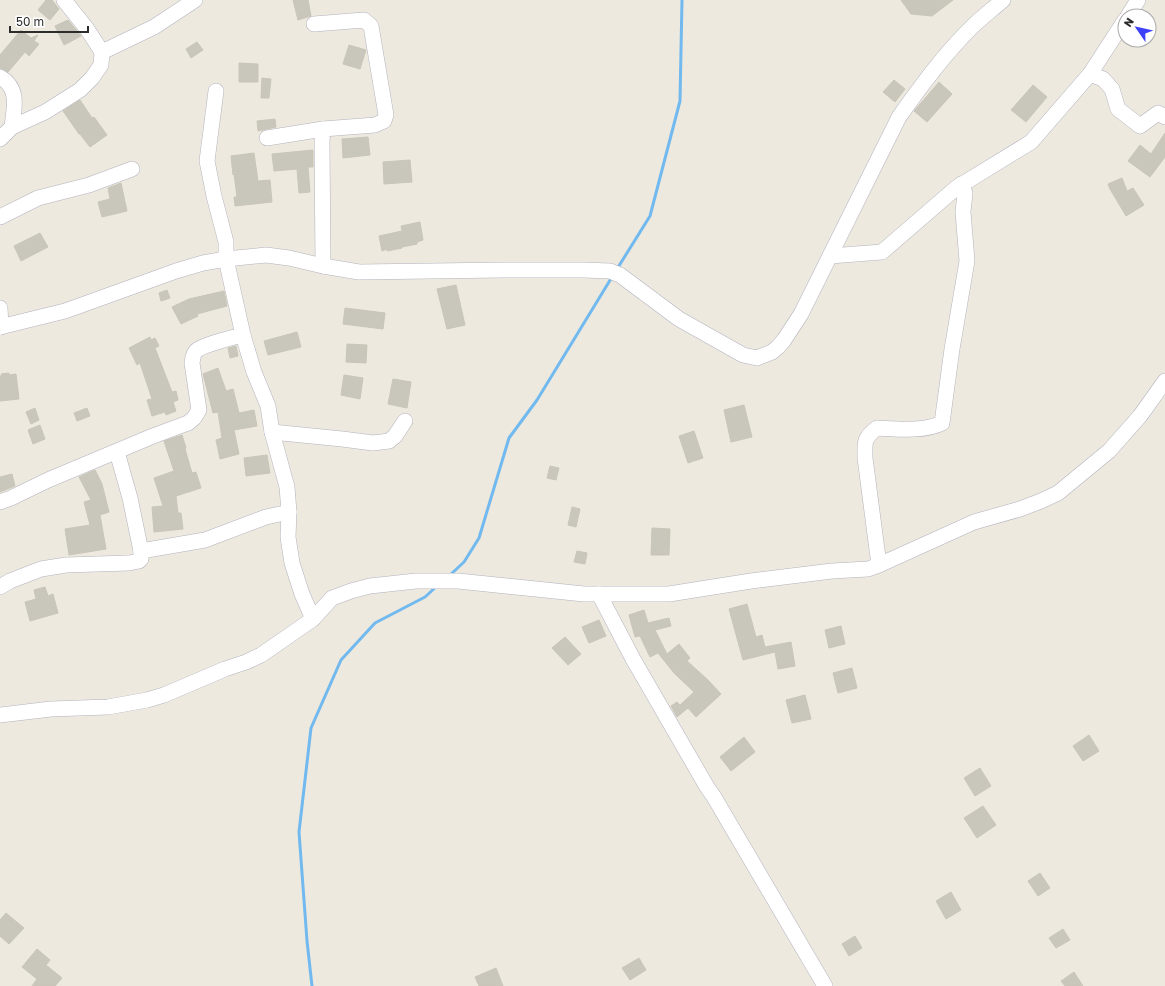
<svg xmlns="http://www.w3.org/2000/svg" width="1165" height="986" font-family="'Golos Text',sans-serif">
<rect width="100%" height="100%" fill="#ede9de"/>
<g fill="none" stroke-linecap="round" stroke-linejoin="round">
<!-- stream -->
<g stroke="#71b9ef" stroke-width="3">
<path d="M617,269L650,216L680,101L682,0"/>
<path d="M449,576L464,562L479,538L509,438L537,400L612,277"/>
<path d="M312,986L307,941L299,832L311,728L341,660L375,623L425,597L437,586"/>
</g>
</g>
<!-- building -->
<g fill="#c9c7bc" stroke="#c9c5b7">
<path d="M46,0H52L59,9L50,20L38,10Z"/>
<path d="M293,0H308L311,16L298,20Z"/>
<path d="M901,0H953L932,16L911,14Z"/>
<path d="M68,20L81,36L64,45L55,26Z"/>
<path d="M21,30L31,38L38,35L34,41L39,44L29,56L25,52L8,72L0,68V55Z"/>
<path d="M197,42L203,50L191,58L186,49Z"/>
<path d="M349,45L366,50L360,69L343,64Z"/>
<path d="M239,63L258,64V82H239Z"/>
<path d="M262,78L271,79L269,98H261Z"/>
<path d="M894,80L905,89L895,102L883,92Z"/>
<path d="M939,82L952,94L927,122L914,111Z"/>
<path d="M1033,85L1047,97L1026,122L1011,110Z"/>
<path d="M80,100L92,118L94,117L107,135L90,147L80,134H79L63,111Z"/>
<path d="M275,119L276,127L258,131L257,121Z"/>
<path d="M1165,133V157L1150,177L1128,161L1140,145L1151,154Z"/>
<path d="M368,137L370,155L343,158L342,139Z"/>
<path d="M313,150V167H308L310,192L299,193L297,169L274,171L272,154Z"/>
<path d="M254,153L258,181L270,180L272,202L235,206L234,197H237L234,174L233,175L231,156Z"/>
<path d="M410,160L412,182L384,184L383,162Z"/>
<path d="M1122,178L1127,191L1133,188L1144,205L1126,216L1110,189L1108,184Z"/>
<path d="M121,183L127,211L102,217L98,202L110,199L108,188Z"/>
<path d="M420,222L423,240L417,242V244L402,247V248L387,251V249L382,251L379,236L402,231L401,226Z"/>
<path d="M40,233L48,247L21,261L14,246Z"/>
<path d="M456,285L465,325L447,329L437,289Z"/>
<path d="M167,290L170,298L161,301L159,293Z"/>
<path d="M224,291L227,306L197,314L198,316L181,324L172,307L189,299Z"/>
<path d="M345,308L385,313L383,329L343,324Z"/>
<path d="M297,332L301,347L268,355L264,341Z"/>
<path d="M150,337L151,340L155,338L159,346L155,348L172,392L176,391L178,400L173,402L176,411L166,415L165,412L152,416L147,400L152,399L140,363L137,365L129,348Z"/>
<path d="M347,344L367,345L366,363L346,362Z"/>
<path d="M236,346L238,356L230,358L228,348Z"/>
<path d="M218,368L226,391L233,389L239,413L254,410L257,426L234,430L239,454L220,459L216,440L222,438L218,412L213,413L203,374Z"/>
<path d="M9,373V375L16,374L19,399L0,401V376H2L1,374Z"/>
<path d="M344,375L363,378L360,399L341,395Z"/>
<path d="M393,379L411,382L407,408L388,404Z"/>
<path d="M744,405L752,437L731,442L724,410Z"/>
<path d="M35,408L39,420L31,424L26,412Z"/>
<path d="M87,408L90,416L77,421L74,413Z"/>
<path d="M40,425L45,439L33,444L28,430Z"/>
<path d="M694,431L703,458L688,463L679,436Z"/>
<path d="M182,435L186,448L185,449L192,473L196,472L201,488L176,496L178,513H181L183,529L154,532L152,507L163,506L154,478L174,471L164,441Z"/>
<path d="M267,455L270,473L246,476L244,458Z"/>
<path d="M550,466L559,468L556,480L547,478Z"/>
<path d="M95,470L102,484L109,512L100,515L106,549L69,555L65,529L90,525L84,502L91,500L79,477Z"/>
<path d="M12,474L15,486L0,492V477Z"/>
<path d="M572,507L580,509L576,527L568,525Z"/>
<path d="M652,528L670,529L669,555H651Z"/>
<path d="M577,551L587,553L585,564L574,562Z"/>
<path d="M45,587L48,596L53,594L58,613L30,621L25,602L36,599L34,590Z"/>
<path d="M747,604L756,637L762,635L765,647L791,642L795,666L778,669L775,652L743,660L729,609Z"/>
<path d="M644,610L648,623L669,618L671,626L655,630L667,654L679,644L690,658L687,661L708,680L721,694L696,717L688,708L677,717L671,706L677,702L680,705L694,692L674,673L658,653L650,657L640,636L635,637L629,615Z"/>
<path d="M599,620L606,636L589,643L582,627Z"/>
<path d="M841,626L845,644L829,648L825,630Z"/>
<path d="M565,637L581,654L568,665L552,648Z"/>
<path d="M852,668L857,688L838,693L833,673Z"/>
<path d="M805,695L811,719L792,723L786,700Z"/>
<path d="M1089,735L1099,751L1083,761L1073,746Z"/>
<path d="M744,737L755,752L731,771L720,757Z"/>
<path d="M980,768L991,786L975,796L964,778Z"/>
<path d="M983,806L996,825L977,838L964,818Z"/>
<path d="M1040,873L1050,888L1038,896L1028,881Z"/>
<path d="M951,892L961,910L946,919L936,901Z"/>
<path d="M6,913L24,928L9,944L0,936V920Z"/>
<path d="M1063,929L1070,940L1056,948L1049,938Z"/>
<path d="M855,936L862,948L849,956L842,944Z"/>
<path d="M37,949L50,960L46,965L62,978L55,986H32L37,979L22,967Z"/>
<path d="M639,958L646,970L630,980L622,968Z"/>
<path d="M496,968L503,986H479L475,977Z"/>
<path d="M1074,972L1083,986H1065L1061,981Z"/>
</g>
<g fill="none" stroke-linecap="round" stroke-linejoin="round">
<!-- minor casing -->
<g stroke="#b2b2bf" stroke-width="16">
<g id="minor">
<path d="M1128,16L1138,0"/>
<path d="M314,24L364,20L371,26L386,115L384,121L375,125L323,129L322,141L323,266"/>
<path d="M102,52L154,27L195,0"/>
<path d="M1090,74L1103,79L1112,89L1118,109L1140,126L1158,113L1165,117"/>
<path d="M0,77C20,88 14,108 12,127L0,139"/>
<path d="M216,91L207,161L214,196L226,242V259L243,335L254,372L268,406L272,432L287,487L289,512L288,537L292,563L302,594L313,619"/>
<path d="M12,127L45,112L80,90L92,78L101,65L102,52L87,29L64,0"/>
<path d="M267,138L323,129"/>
<path d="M0,217L38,198L89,185L132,169"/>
<path d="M830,256L882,252L956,188L1031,142L1090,74L1125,20"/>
<path d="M0,308L1,327"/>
<path d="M0,327L65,311L176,271L203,263L226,259L266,255L289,258L323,266L359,272L503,270H583L610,271L620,275L679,319L743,355L757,358L772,352L778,347L784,340L801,314L899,117C921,86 945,53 973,26C982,17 993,9 1003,0"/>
<path d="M272,432L342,439L373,443L389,441L395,436L405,421"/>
<path d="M0,502L11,498L48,480L153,436L188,423L194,418L199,410L192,363C193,358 193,354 196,351C202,345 234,337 243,335"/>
<path d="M141,551L205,540L266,517L289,512"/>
<path d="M879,565L865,458C865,442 863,439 877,428C897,429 924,432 942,423L952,349L967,261L963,212L965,193L961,184"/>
<path d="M0,587L10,581L41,569L66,565L129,563L139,561L141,559V551L130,498L117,452"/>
<path d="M599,594L633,659L707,787L714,797L825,986"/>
<path d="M0,715L51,709L108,707L147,700L164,695L225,669L246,662L261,655L313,619L332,598L351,591L370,586L416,581H458L584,594H669L751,581L832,571L868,569L879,565L974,522L1020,509L1041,501L1058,493L1109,451L1140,416L1165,381"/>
</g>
</g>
<!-- minor -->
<use href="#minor" stroke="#fff" stroke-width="15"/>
</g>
<!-- north arrow -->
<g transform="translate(1137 28) rotate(304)"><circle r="19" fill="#ffffff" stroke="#ababab"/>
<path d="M0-3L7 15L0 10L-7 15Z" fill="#3d41fb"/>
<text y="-6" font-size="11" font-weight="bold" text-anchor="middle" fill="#2c2c2c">N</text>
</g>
<!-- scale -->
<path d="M10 26v6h78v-6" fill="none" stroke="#2c2c2c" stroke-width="2"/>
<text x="16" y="26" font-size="12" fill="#2c2c2c" stroke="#ffffff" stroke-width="3" paint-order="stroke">50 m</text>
</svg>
